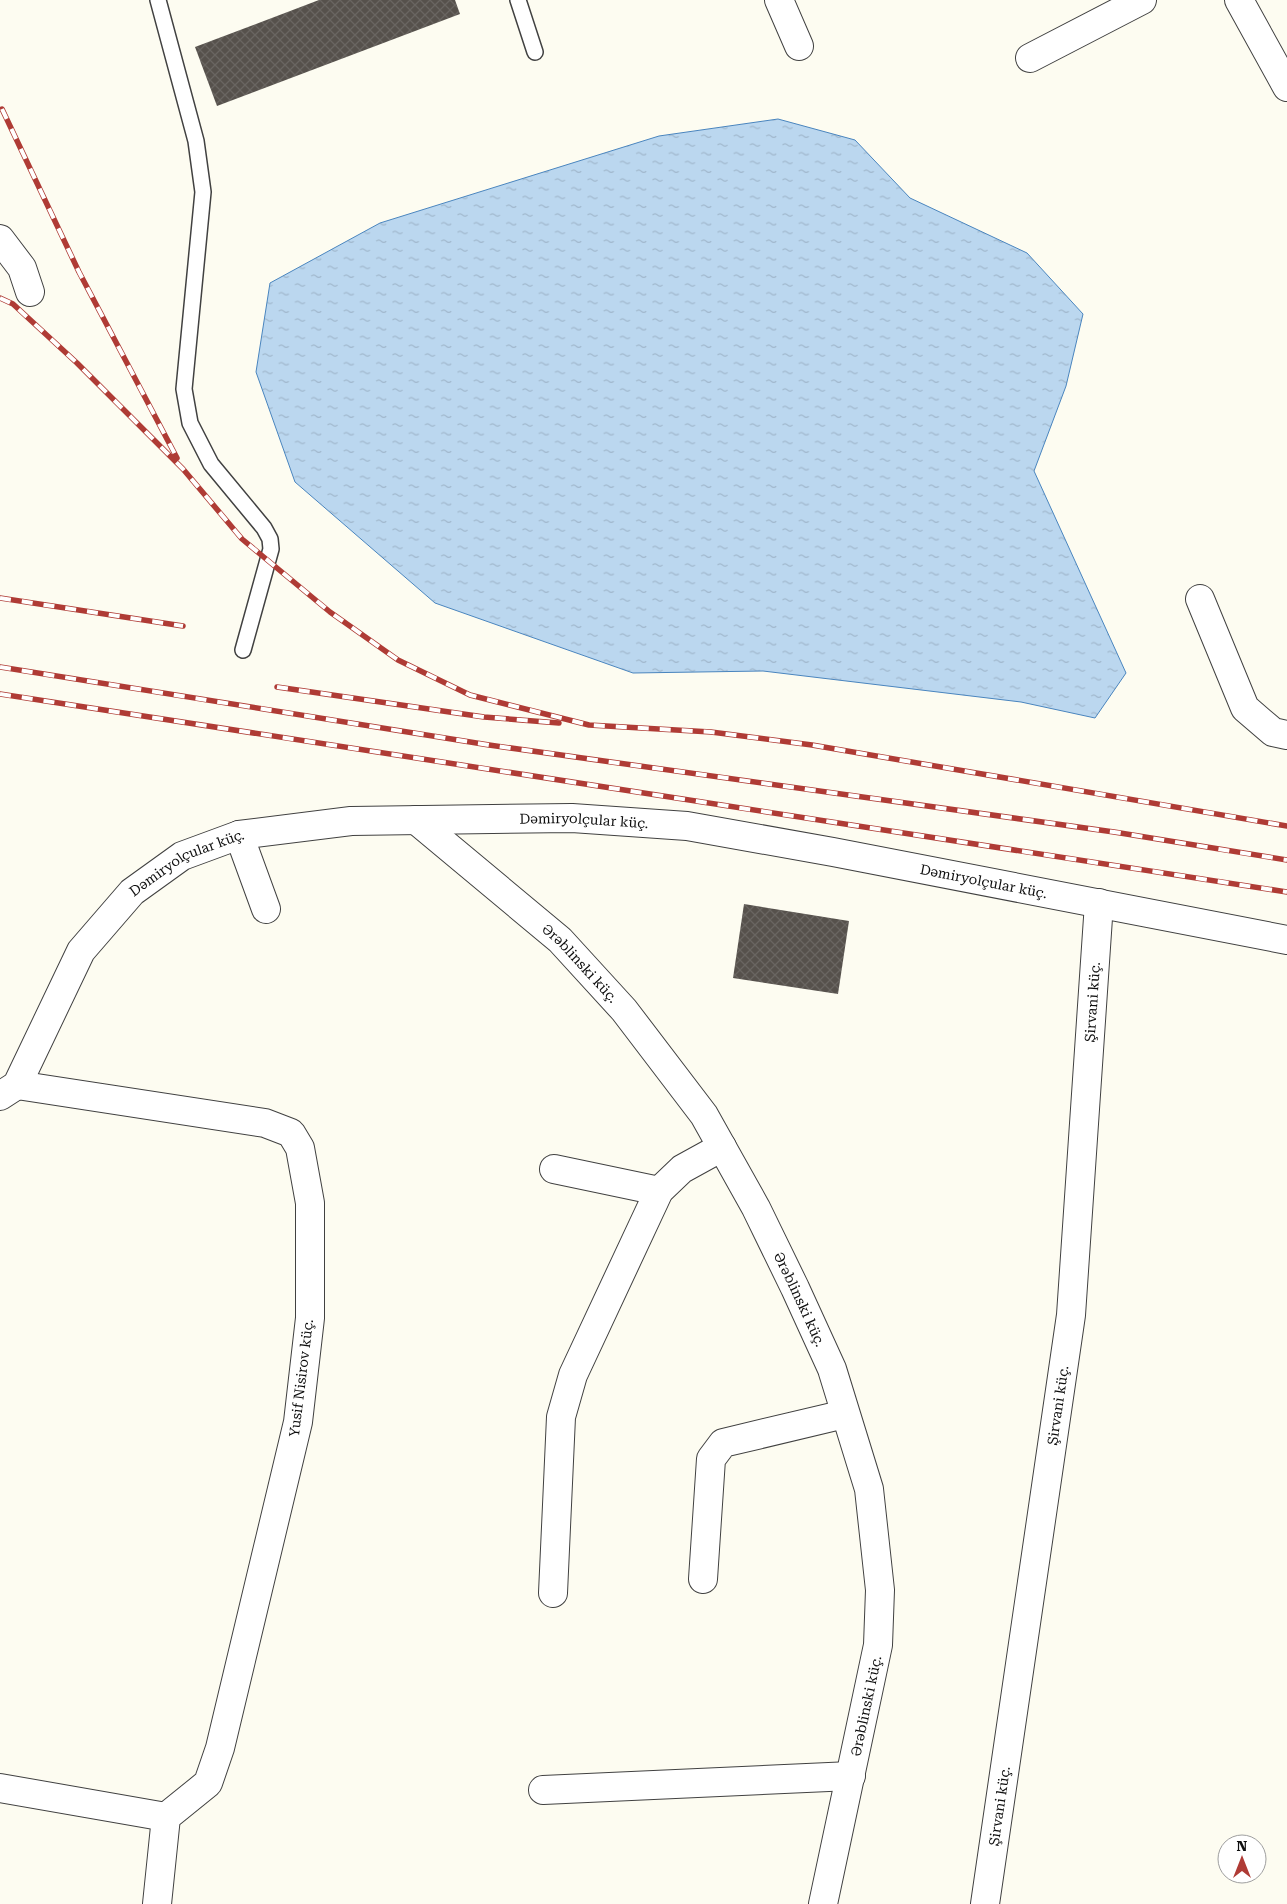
<svg xmlns="http://www.w3.org/2000/svg" width="1287" height="1904" font-family="'Roboto Serif',serif">
<defs>
<pattern id="water-ripples" width="26" height="14" patternUnits="userSpaceOnUse" patternTransform="scale(1.25)"><rect width="26" height="14" fill="#bbd7ef"/><path d="M2 4q2-2 4 0t4 0M15 11q2-2 4 0t4 0" fill="none" stroke="#a0b7cc"/></pattern>
<pattern id="building-cross-hatch" width="8" height="8" patternUnits="userSpaceOnUse" patternTransform="scale(1.25)"><rect width="8" height="8" fill="#56514c"/><path d="M0 0l8 8M0 8l8-8" fill="none" stroke="#696561"/></pattern>
</defs>
<rect width="100%" height="100%" fill="#fdfcf1"/>
<!-- water -->
<path fill="url(#water-ripples)" stroke="#4a85be" d="M778,119L855,140L910,198L1027,253L1083,314L1066,386L1034,471L1126,673L1095,718L1021,702L763,671L633,673L435,603L295,482L256,372L270,283L380,223L659,136Z"/>
<!-- building -->
<g fill="url(#building-cross-hatch)">
<path d="M319,0H455L460,14L217,106L195,47Z"/>
<path d="M744,904L849,921L838,994L733,978Z"/>
</g>
<g fill="none" stroke-linecap="round" stroke-linejoin="round">
<!-- lane casing -->
<g stroke="#414141" stroke-width="18">
<g id="lane">
<path d="M158,0L196,141L203,192L184,389L190,423L211,464L264,528L270,539L271,549L243,650"/>
<path d="M518,0L535,52"/>
</g>
</g>
<!-- street casing -->
<g stroke="#414141" stroke-width="30">
<g id="street">
<path d="M779,0L799,46"/>
<path d="M1239,0L1287,87"/>
<path d="M1030,58L1142,0"/>
<path d="M0,239L22,268L30,292"/>
<path d="M1200,599L1245,708L1273,732L1287,735"/>
<path id="s1" d="M416,820L560,940L624,1010L704,1115L756,1208L795,1288L832,1369L869,1489L880,1590L878,1645L823,1904"/>
<path d="M239,835L266,909"/>
<path d="M17,1085L265,1123L291,1133L300,1148L310,1203V1318L298,1422L220,1748L208,1783L166,1817L157,1904"/>
<path id="s2" d="M0,1096L17,1085L81,951L132,892L182,856L239,835L351,821L572,818L687,826L833,852L1287,940"/>
<path d="M554,1169L659,1191"/>
<path d="M703,1579L711,1459L723,1443L845,1414"/>
<path d="M553,1593L561,1417L573,1375L659,1191L682,1169L722,1147"/>
<path d="M0,1788L166,1817"/>
<path d="M543,1790L851,1776"/>
<path id="s3" d="M985,1904L1071,1315L1099,903"/>
</g>
</g>
<!-- lane -->
<use href="#lane" stroke="#fff" stroke-width="15"/>
<!-- street -->
<use href="#street" stroke="#fff" stroke-width="28"/>
<!-- rail casing -->
<g stroke="#af3b35" stroke-width="5.5">
<g id="rail">
<path d="M2,109L79,272L177,458"/>
<path d="M0,298L13,304L77,363L183,469L242,539L330,612L398,660L470,695L589,725L711,732L812,745L1287,826"/>
<path d="M0,598L183,626"/>
<path d="M0,667L489,745L1114,832L1287,860"/>
<path d="M277,687L484,717L559,723"/>
<path d="M0,694L1287,892"/>
</g>
</g>
<!-- rail -->
<use href="#rail" stroke="#fff" stroke-width="4" stroke-dasharray="11" stroke-linecap="butt"/>
</g>
<g text-anchor="middle" stroke-width="5" stroke-linejoin="round" paint-order="stroke">
<!-- street labels -->
<g font-size="14" fill="#0e0e0e" stroke="#fff">
<text dy="5" stroke="none"><textPath href="#s2" startOffset="715">Dəmiryolçular küç.</textPath></text>
<text dy="5" stroke="none"><textPath href="#s2" startOffset="310">Dəmiryolçular küç.</textPath></text>
<text dy="5" stroke="none"><textPath href="#s2" startOffset="1120">Dəmiryolçular küç.</textPath></text>
<text dy="5" stroke="none"><textPath href="#s1" startOffset="218">Ərəblinski küç.</textPath></text>
<text dy="5" stroke="none"><textPath href="#s3" startOffset="909">Şirvani küç.</textPath></text>
<text dy="5" stroke="none"><textPath href="#s1" startOffset="622">Ərəblinski küç.</textPath></text>
<text transform="translate(301 1378) rotate(-83)" y="5">Yusif Nisirov küç.</text>
<text dy="5" stroke="none"><textPath href="#s3" startOffset="504">Şirvani küç.</textPath></text>
<text transform="translate(866 1706) rotate(-78)" y="5">Ərəblinski küç.</text>
<text dy="5" stroke="none"><textPath href="#s3" startOffset="99">Şirvani küç.</textPath></text>
</g>
</g>
<!-- north arrow -->
<g transform="translate(1242 1859)"><circle r="24" fill="#ffffff" stroke="#9f9f9f"/>
<path d="M0-4L9 19L0 12L-9 19Z" fill="#af3b35"/>
<text y="-8" font-size="14" font-weight="bold" text-anchor="middle" fill="#0e0e0e">N</text>
</g>
</svg>
